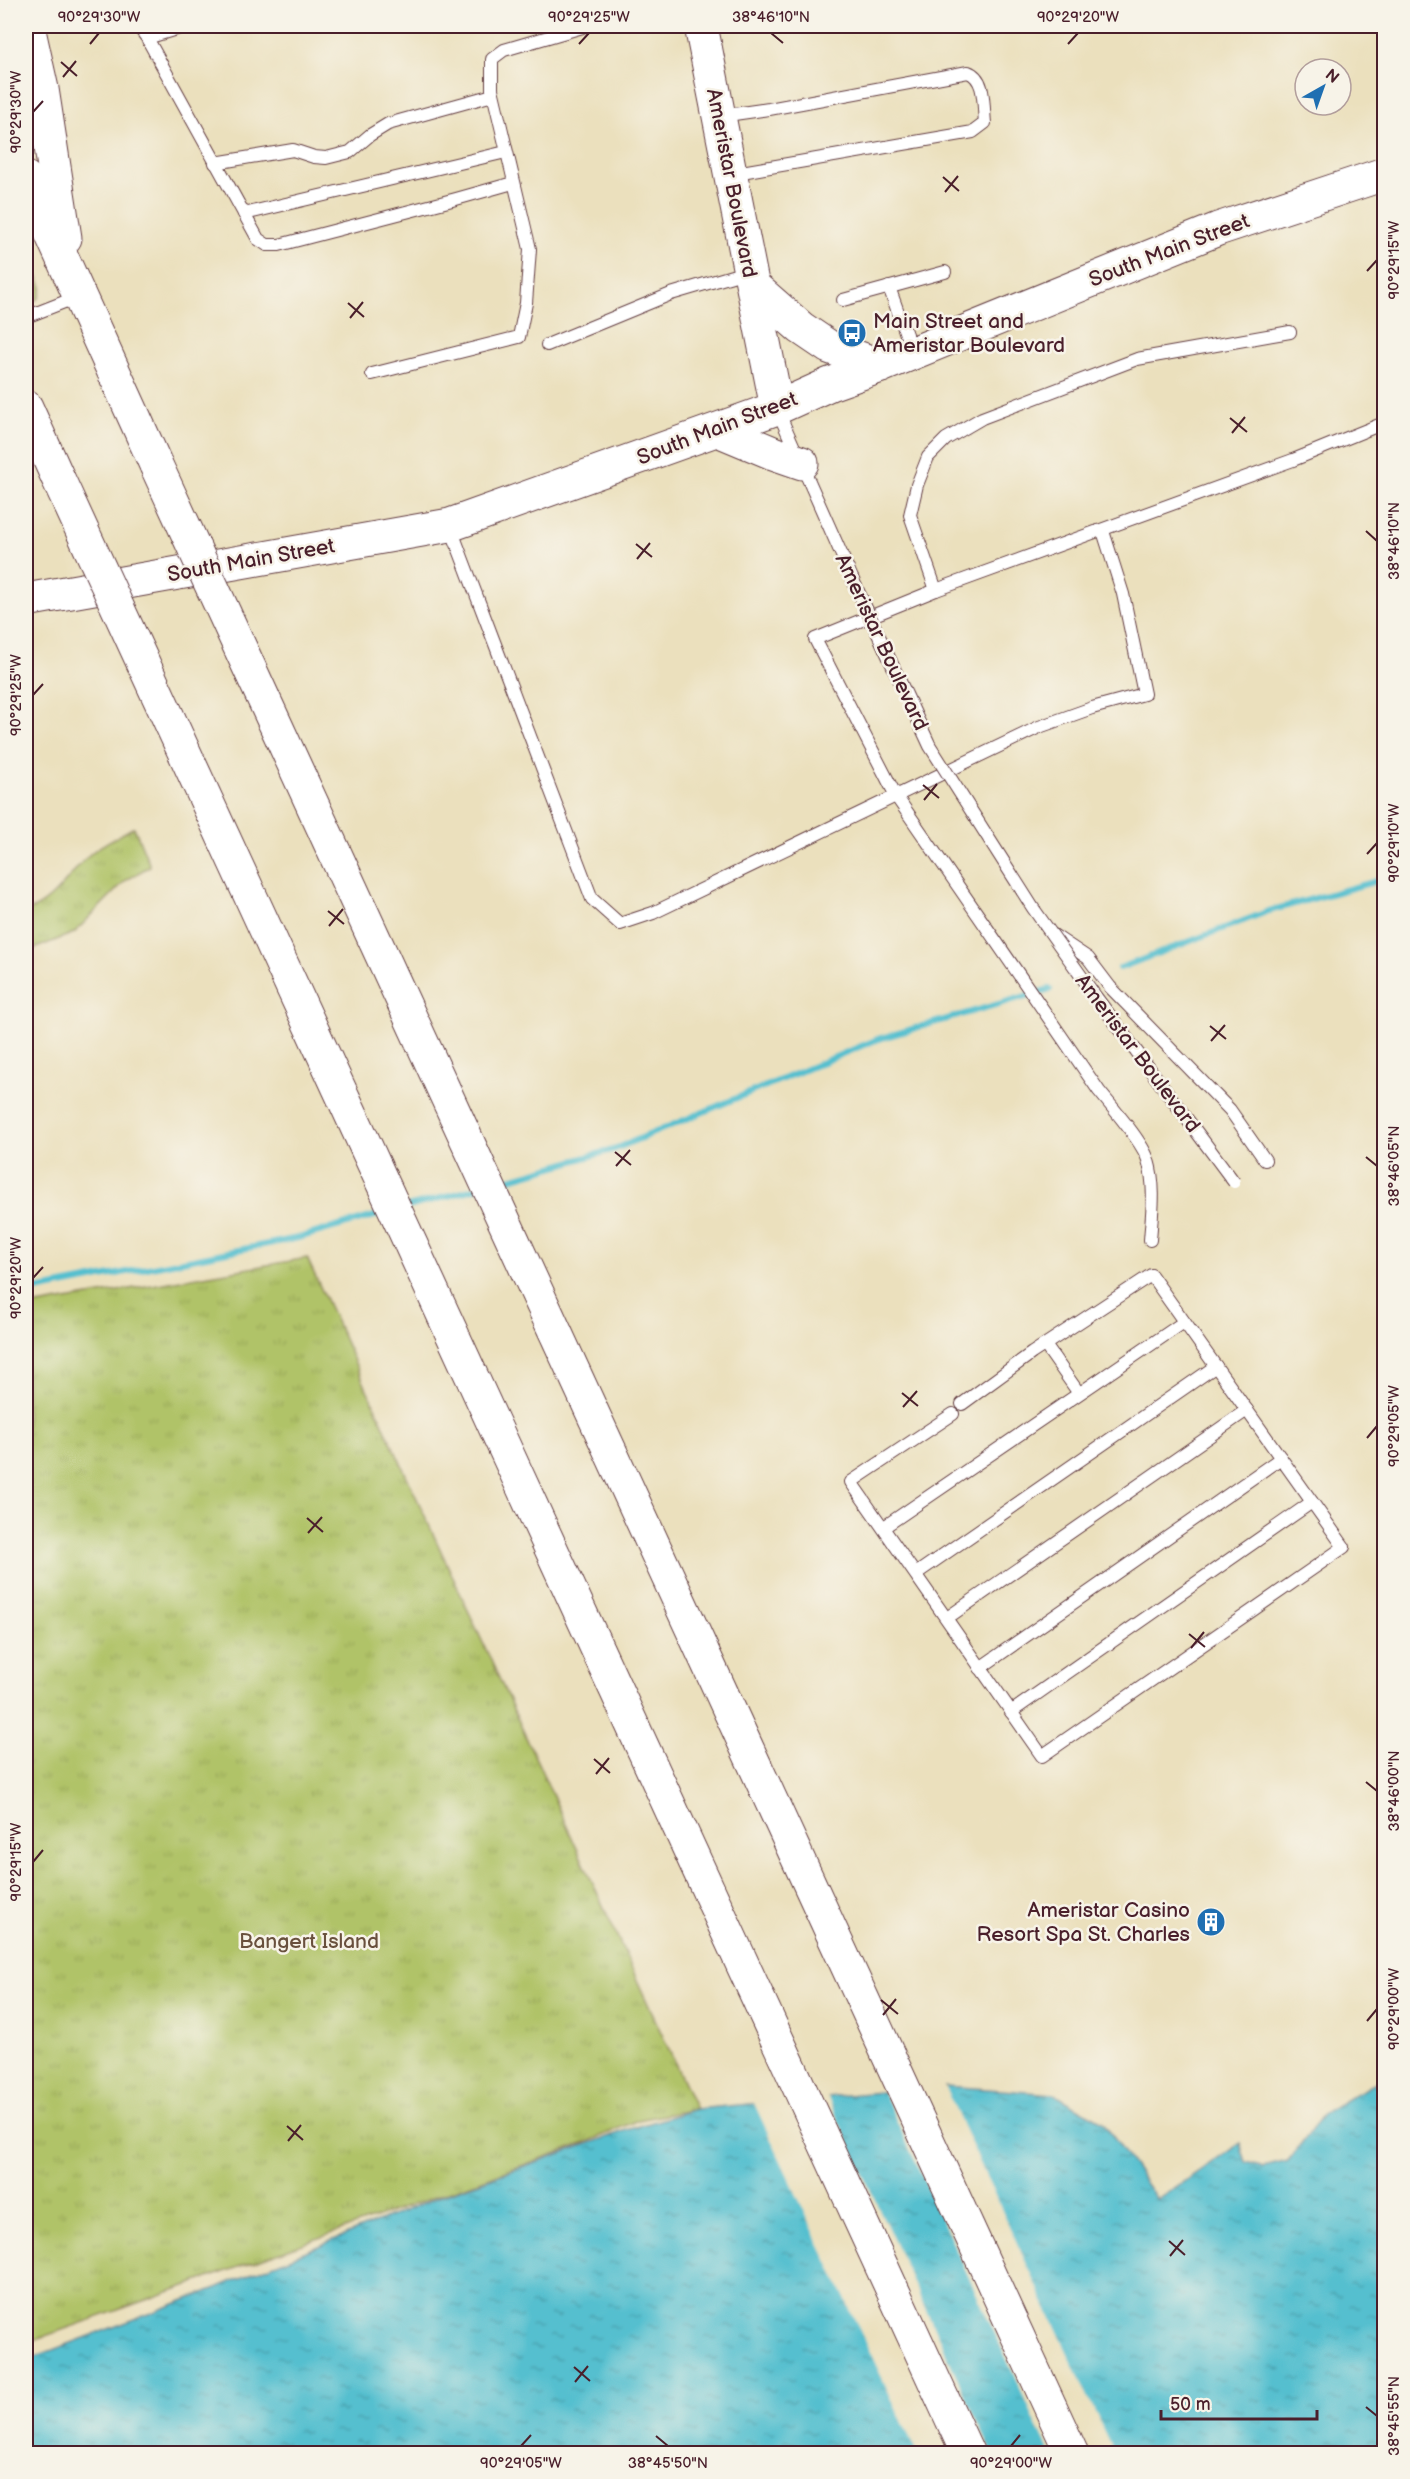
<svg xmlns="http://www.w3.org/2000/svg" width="1410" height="2479" font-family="'Balsamiq Sans',sans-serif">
<defs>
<pattern id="grass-tufts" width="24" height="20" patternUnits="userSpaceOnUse" patternTransform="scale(1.5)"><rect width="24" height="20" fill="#b0c367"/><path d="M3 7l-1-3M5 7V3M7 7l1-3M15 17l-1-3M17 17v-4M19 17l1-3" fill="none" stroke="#99a75a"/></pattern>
<pattern id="water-ripples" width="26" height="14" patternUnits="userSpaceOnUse" patternTransform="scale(1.5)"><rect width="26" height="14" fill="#54bfcf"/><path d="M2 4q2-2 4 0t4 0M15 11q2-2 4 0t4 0" fill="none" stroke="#489ba8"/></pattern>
</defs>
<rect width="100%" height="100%" fill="#f7f3e8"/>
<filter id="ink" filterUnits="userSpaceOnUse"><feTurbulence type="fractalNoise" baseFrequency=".0167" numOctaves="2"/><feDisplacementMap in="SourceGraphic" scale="12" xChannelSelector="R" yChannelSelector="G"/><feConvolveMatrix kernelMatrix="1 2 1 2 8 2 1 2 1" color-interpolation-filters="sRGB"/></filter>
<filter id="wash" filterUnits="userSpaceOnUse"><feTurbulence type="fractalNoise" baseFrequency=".008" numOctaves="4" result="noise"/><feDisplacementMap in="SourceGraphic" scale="24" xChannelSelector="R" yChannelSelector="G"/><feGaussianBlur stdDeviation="1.35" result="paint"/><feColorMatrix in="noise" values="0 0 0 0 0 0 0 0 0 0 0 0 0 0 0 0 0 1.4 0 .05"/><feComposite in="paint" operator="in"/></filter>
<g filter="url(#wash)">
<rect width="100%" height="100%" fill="#ebe0bd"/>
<!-- grass -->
<g fill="url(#grass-tufts)" stroke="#7d7149" stroke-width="1.5">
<path d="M26,251L42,287L39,298L26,306Z"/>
<path d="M134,827L150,866L125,881L74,933L26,952V912C54,903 69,874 90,854C102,843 120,836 134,827Z"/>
<path d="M307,1258L696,2109L638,2120L585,2143L26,2343V1307Z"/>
</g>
<!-- water -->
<path fill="url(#water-ripples)" stroke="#4f6f7d" stroke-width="1.5" d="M1384,2077V2453L26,2454V2360L204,2293L443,2195L630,2129L696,2109L945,2086L1054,2094L1103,2122L1157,2200L1240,2143L1246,2162L1264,2167L1288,2161L1324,2113Z"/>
<!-- pier -->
<g fill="#ebe0bd">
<path d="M943,2083L1114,2453H1050L882,2089Z"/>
<path d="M826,2094L992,2453H917L753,2101Z"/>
</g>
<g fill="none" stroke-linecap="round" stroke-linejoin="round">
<!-- stream -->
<g stroke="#54bfcf" stroke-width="6">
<path d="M1120,968L1269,911L1384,879"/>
<path d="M496,1183L615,1149L878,1039L1050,989"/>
<path d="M404,1208L478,1188"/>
<path d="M26,1292L298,1238L385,1213"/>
</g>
</g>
</g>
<g filter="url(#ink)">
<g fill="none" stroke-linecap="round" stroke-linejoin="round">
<!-- lane casing -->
<g stroke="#623c41" stroke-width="14">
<g id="lane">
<path d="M138,26L147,38L258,239L267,245H279L456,199L513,183"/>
<path d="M147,38L186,26"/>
<path d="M720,116L769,109L968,72C986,78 983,106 985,123L973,132L730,174"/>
<path d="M215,163L293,150L314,157L326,158L350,152L370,135L388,124L493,95"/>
<path d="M244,214L506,152"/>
<path d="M889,287L912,351"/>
<path d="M843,300L945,272"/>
<path d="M26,317L77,297"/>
<path d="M547,345L671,294L749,271"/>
<path d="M372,374L519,337L526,303L530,249L492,89V59L504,50L586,26"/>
<path d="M777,409L852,578"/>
<path d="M450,526L592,899L620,924L653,913L1039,727L1092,708L1144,694L1123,594L1103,531"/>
<path d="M936,590L910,515L917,485L928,457L946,439L982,418L1137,359L1290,332"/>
<path d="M1052,934L1088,958L1110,987L1230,1110L1265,1160"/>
<path d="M1150,1240C1152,1213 1156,1186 1148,1160C1143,1142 1111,1106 1099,1091L896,796L815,639L936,590L1293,460L1384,423"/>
<path d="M1045,1345L1078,1392"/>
<path d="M953,1414L851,1482L1042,1756L1344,1547L1151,1275L1032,1353L962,1404"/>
<path d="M884,1527L1184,1322"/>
<path d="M917,1573L1216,1366"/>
<path d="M947,1618L1247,1410"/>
<path d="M980,1668L1281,1458"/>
<path d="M1011,1712L1312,1502"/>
</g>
</g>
<!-- secondary casing -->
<g stroke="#623c41" stroke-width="35">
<g id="secondary">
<path d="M701,26L777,408"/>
<path d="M753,286L801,328L829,347L881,366"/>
<path d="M718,430L773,453L802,463"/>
<path d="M26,600L450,525L777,408L830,384L881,366L1218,229L1384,174"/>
</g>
</g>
<!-- highway casing -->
<g stroke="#623c41" stroke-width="35">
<g id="highway">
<path d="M28,26L42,89L65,238"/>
<path d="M26,178L156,465"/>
<path d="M26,407L57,476"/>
</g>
</g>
<!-- lane -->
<use href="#lane" stroke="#fff" stroke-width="12"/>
<!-- secondary -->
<use href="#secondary" stroke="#fff" stroke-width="33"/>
<!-- highway -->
<use href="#highway" stroke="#fff" stroke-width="33"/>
<!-- lane-bridge casing -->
<g stroke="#623c41" stroke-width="14" stroke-linecap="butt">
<path id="lane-bridge" d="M852,578L930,746L1033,908L1096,997L1234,1182"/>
</g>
<!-- highway-bridge casing -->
<g stroke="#623c41" stroke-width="35" stroke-linecap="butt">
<g id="highway-bridge">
<path d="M156,465L1072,2454"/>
<path d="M57,476L968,2454"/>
</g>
</g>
<!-- lane-bridge -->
<use href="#lane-bridge" stroke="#fff" stroke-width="12"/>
<!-- highway-bridge -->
<use href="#highway-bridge" stroke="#fff" stroke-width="33"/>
</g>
</g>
<!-- ticks -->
<path fill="none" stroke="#4a1f2b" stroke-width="2" d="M771,33L783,43M90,44L99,33M579,44L589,33M1068,44L1078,33M61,62L77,76M63,77L76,61M33,112L43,101M943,177L959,191M945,192L958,176M1367,271L1377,260M348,303L364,317M350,318L363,302M1230,418L1247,432M1232,433L1245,417M1366,531L1377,541M636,544L652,557M637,559L650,543M33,695L43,684M923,785L939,798M924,800L937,784M1367,854L1377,843M328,911L344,924M329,926L343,909M1210,1026L1226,1039M1211,1041L1225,1025M615,1152L631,1165M1366,1157L1377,1166M616,1166L630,1150M33,1278L43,1267M902,1393L918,1406M903,1407L917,1391M1367,1438L1377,1426M307,1518L323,1532M308,1533L322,1517M1189,1634L1205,1647M1191,1648L1204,1632M594,1759L610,1773M596,1774L609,1758M1366,1782L1377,1791M33,1862L43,1850M881,2000L898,2014M883,2015L896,1999M1367,2021L1377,2009M287,2126L303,2140M288,2141L301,2125M1169,2241L1185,2255M1170,2256L1183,2240M574,2367L590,2381M575,2382L588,2366M1366,2407L1377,2416M656,2436L668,2446M521,2446L531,2435M1011,2446L1020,2435"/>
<!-- icons -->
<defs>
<g id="bus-disc" transform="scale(1.5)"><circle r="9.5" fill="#1f6fb2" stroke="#f7f3e8"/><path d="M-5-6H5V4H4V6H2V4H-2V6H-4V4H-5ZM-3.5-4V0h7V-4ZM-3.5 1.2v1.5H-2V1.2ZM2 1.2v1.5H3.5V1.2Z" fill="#fff"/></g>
<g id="building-disc" transform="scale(1.5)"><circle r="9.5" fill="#1f6fb2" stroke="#f7f3e8"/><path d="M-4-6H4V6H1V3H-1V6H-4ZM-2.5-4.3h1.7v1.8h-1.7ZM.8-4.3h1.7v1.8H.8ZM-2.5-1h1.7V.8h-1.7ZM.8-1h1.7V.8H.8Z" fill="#fff"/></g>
</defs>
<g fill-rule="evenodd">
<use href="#bus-disc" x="852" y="333"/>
<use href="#building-disc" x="1211" y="1922"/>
</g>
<g text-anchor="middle" stroke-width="5" stroke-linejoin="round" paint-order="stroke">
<!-- street labels -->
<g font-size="21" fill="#4a1f2b" stroke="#f7f3e8">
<text transform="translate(732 183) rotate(79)" y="7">Ameristar Boulevard</text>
<text transform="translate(1169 250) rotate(-21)" y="7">South Main Street</text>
<text transform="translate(717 428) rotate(-21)" y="7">South Main Street</text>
<text transform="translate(251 560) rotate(-10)" y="7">South Main Street</text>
<text transform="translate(882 642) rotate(65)" y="7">Ameristar Boulevard</text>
<text transform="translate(1138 1053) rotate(53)" y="7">Ameristar Boulevard</text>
</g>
<!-- poi labels -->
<g font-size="21" fill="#4a1f2b" stroke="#f7f3e8" text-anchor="start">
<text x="873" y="328">Main Street and<tspan x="873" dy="24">Ameristar Boulevard</tspan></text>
<text x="1190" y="1917" text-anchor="end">Ameristar Casino<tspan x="1190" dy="24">Resort Spa St. Charles</tspan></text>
</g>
<!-- park labels -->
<g font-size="21" fill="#69503d" stroke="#f7f3e8">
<text x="309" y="1948">Bangert Island</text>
</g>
</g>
<!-- margin -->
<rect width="1410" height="2479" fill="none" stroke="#f7f3e8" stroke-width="66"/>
<!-- north arrow -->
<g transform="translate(1323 87) rotate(40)"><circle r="28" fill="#f7f3e8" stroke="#b29e9c" stroke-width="1.5"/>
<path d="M0-4.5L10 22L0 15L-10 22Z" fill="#1f6fb2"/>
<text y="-9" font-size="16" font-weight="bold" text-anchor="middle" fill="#4a1f2b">N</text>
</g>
<!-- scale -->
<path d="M1161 2410v9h156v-9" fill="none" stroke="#4a1f2b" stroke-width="3"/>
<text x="1170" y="2410" font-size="18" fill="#4a1f2b" stroke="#f7f3e8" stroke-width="4.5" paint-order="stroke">50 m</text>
<rect x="33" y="33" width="1344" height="2413" fill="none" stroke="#4a1f2b" stroke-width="2"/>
<g font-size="15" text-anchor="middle" fill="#4a1f2b">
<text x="99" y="22">90°29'30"W</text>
<text x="589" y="22">90°29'25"W</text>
<text x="771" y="22">38°46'10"N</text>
<text x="1078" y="22">90°29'20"W</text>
<text transform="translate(16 112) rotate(-90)" y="5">90°29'30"W</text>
<text transform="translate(1394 260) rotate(-90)" y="5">90°29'15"W</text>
<text transform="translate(1394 541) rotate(-90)" y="5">38°46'10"N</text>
<text transform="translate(16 695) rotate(-90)" y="5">90°29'25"W</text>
<text transform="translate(1394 843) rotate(-90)" y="5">90°29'10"W</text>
<text transform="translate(1394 1166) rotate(-90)" y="5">38°46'05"N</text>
<text transform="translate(16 1278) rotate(-90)" y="5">90°29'20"W</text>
<text transform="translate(1394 1426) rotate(-90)" y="5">90°29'05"W</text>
<text transform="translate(1394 1791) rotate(-90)" y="5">38°46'00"N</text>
<text transform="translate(16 1862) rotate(-90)" y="5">90°29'15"W</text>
<text transform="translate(1394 2009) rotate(-90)" y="5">90°29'00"W</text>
<text transform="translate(1394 2416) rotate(-90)" y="5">38°45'55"N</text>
<text x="521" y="2468">90°29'05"W</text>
<text x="668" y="2468">38°45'50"N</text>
<text x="1011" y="2468">90°29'00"W</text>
</g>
</svg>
